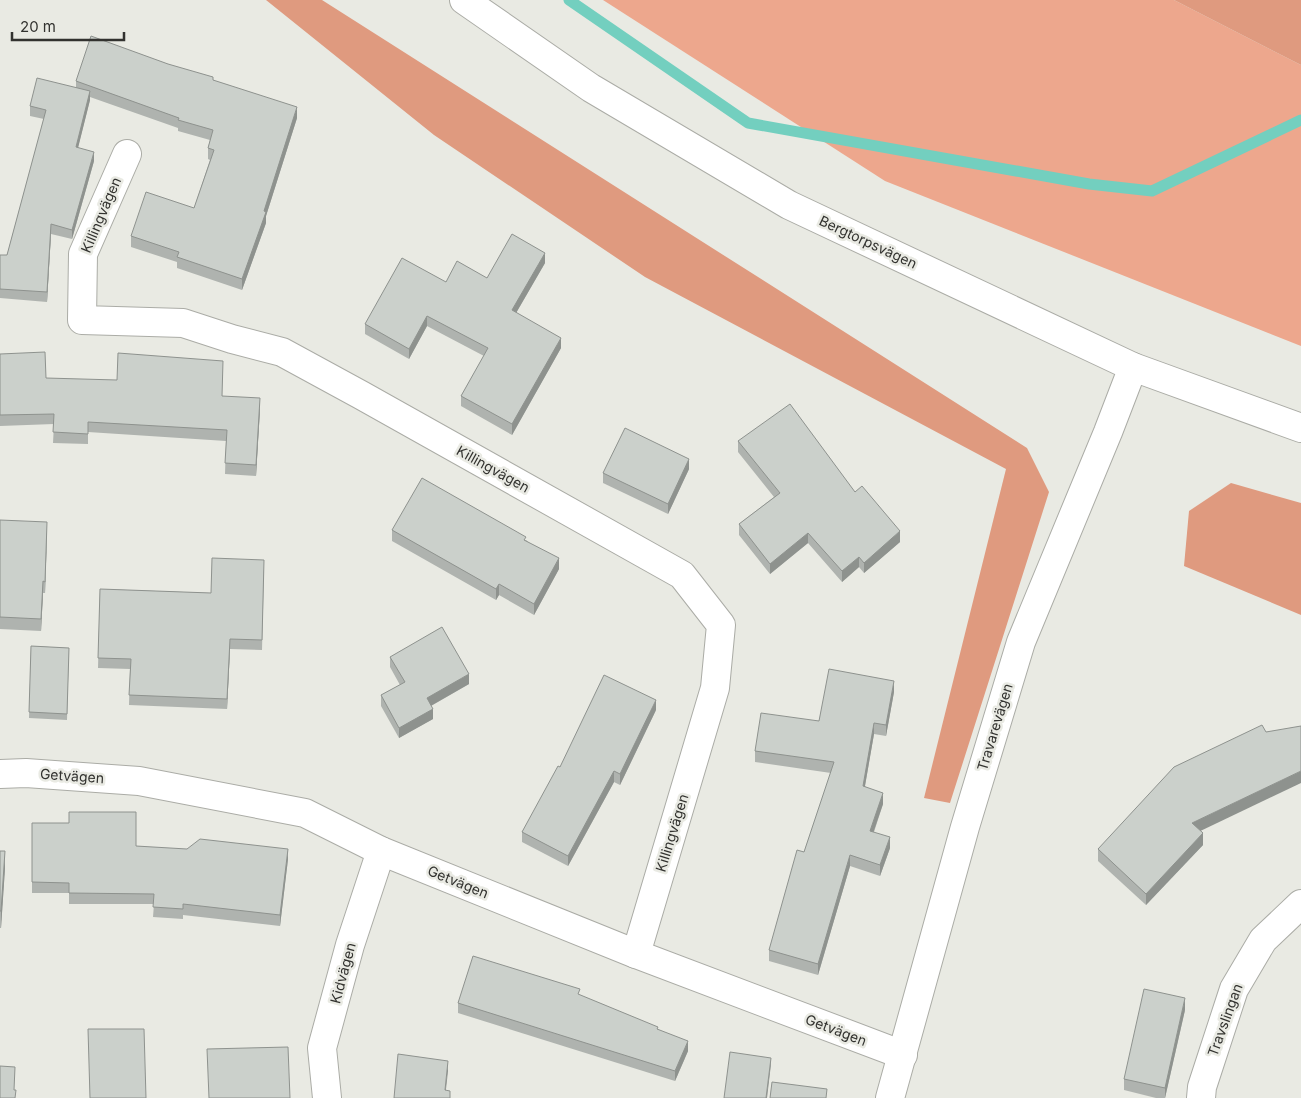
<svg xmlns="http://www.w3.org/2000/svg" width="1301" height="1098" font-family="Inter,sans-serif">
<rect width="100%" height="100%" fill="#e9eae3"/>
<!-- green -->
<path fill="#eda78d" d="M603,0H1174L1301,65V346L885,181Z"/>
<!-- forest -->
<g fill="#df9a7f">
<path d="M266,0H322L1027,448L1049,492L950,803L924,798L1006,469L645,277L434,135Z"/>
<path d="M1174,0H1301V65Z"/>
<path d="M1231,483L1301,503V615L1184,566L1189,511Z"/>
</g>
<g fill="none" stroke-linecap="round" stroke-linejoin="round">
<!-- stream -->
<path stroke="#73cfbf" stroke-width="11" d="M569,0L748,123L1089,184L1152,191L1301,120"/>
<!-- street casing -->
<g stroke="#abaca6" stroke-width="30">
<g id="street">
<path d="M127,154L83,254L82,320L183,323L232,339L282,352L361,395L682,575L721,625L715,688L636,954"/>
<path d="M0,774L26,773L139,781L305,813L381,851L636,954L903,1055"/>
<path d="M327,1098L322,1048L350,945L381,851"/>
<path d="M890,1098L965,827L1021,642L1108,432L1133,367"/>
<path d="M1201,1098L1202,1087L1234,989L1263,940L1301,904"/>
</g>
</g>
<!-- secondary casing -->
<g stroke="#abaca6" stroke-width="30">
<path id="secondary" d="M464,0L591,88L789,205L1133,367L1301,428"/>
</g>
<!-- street -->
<use href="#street" stroke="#fff" stroke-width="28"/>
<!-- secondary -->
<use href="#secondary" stroke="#fff" stroke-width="28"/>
</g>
<!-- wall -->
<g fill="#afb3af">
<path d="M213,80L297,118L266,216V223L242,290L177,268V262L131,247V236L194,208L210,160L208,159V148L210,140L178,131V128L90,97V100L78,147L94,161L72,239L51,234L47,302L0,298V255H7L44,119L30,116V106L76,87V81Z"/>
<path d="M545,263L516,313L561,348L512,435L461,406V396L484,356L427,326L409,359L365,334V324L487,278Z"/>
<path d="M0,354L46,378L222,396L260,409L256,476L225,474L226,441L88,432V444L53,443L54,424L0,426Z"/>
<path d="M738,441L855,492L900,542L864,573L859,567L842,582L808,543L770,574L739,535V524L774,497L738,452Z"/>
<path d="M689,469L668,514L603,483V473Z"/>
<path d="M0,520L47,533L45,593H43L41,631L0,629Z"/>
<path d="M392,530L526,540L559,569L534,615L499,595L496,600L392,541Z"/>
<path d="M264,570L262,650L230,649L227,709L129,705L130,669L98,668L100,589L211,593Z"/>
<path d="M31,646L69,648L67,720L29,718Z"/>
<path d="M390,657L469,684L431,706L433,719L399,738L381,706V695L400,685L390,667Z"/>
<path d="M894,692L886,736L874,734L865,786L883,804L874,832L890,848L880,876L850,866L818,975L769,961V950L804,852L831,773L755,762V751L819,721Z"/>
<path d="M656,710L620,785L614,782L568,866L522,842V832L560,767Z"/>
<path d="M32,823H69L136,846L288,859L280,926L183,915V919L153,917L154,904H69V893H32Z"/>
<path d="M1201,831L1203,845L1146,905L1098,861V849Z"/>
<path d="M0,851L5,868L1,928H0Z"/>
<path d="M458,1003L658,1029L688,1051L675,1081L458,1013Z"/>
<path d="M1185,1010L1165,1098H1156L1124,1090V1079Z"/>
</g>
<!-- shaded-wall -->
<g fill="#8e928e">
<path d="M90,91V100L76,156V147Z"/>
<path d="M297,107V118L266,216V223L242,290V279Z"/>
<path d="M94,152V161L72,239V230Z"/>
<path d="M51,224V234L47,302V292Z"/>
<path d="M545,253V263L512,320V310Z"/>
<path d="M427,316V326L409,359V349Z"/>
<path d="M561,338V348L512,435V424Z"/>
<path d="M260,398V409L256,476V465Z"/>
<path d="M689,459V469L668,514V504Z"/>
<path d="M47,522V533L45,593V582Z"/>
<path d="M900,531V542L864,573V563Z"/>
<path d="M808,533V543L770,574V564Z"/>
<path d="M859,557V567L842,582V571Z"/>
<path d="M559,558V569L534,615V604Z"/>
<path d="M43,581V593L41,631V619Z"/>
<path d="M499,584V595L496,600V589Z"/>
<path d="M230,639V649L227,709V699Z"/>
<path d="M469,674V684L427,708V698Z"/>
<path d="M894,681V692L886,736V725Z"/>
<path d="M656,700V710L620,785V774Z"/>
<path d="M433,709V719L399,738V728Z"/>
<path d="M874,723V734L863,797V786Z"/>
<path d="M614,771V782L568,866V856Z"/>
<path d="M1301,771V783L1192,835V823Z"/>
<path d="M883,793V804L870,842V831Z"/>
<path d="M1203,833V845L1146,905V894Z"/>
<path d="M890,837V848L880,876V865Z"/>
<path d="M288,849V859L280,926V915Z"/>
<path d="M5,851V868L1,928V911Z"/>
<path d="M850,855V866L818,975V964Z"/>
<path d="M1185,998V1010L1165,1098V1088Z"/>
<path d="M688,1041V1051L675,1081V1071Z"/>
<path d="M771,1058V1064L767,1098H766Z"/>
<path d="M448,1061V1071L445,1098V1090Z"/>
</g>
<!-- building -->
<g fill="#cbd0cb" stroke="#8e928e">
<path d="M91,36L168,64L213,77V80L297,107L264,211L266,212L242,279L177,257L179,252L131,236L146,192L194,208L214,150L208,148L213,130L178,120L179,118L76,81Z"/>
<path d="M37,78L90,91L76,147L94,152L72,230L51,224L47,292L0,289V255H7L46,110L30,106Z"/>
<path d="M512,234L545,253L512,310L561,338L512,424L461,396L488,348L427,316L409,349L365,324L402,258L446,282L457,261L487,278Z"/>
<path d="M45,352L46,378L117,380L118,353L223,361L222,396L260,398L256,465L225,463L227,430L88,422V434L53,432L54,414L0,415V354Z"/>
<path d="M790,404L855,492L862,486L900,531L864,563L859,557L842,571L808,533L770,564L739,524L780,493L738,441Z"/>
<path d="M625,428L689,459L668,504L603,473Z"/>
<path d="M422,478L526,537L524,540L559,558L534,604L499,584L496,589L392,530Z"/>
<path d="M0,520L47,522L45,582L43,581L41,619L0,617Z"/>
<path d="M212,558L264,560L262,640L230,639L227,699L129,695L131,659L98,658L100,589L211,593Z"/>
<path d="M442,627L469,674L427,698L433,709L399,728L381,695L405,682L390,657Z"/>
<path d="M31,646L69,648L67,714L29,712Z"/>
<path d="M829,669L894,681L886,725L874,723L863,786L883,793L870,831L890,837L880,865L850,855L818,964L769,950L797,850L804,852L834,762L755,751L761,713L819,721Z"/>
<path d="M604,675L656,700L620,774L614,771L568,856L522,832L558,766L560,767Z"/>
<path d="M1262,725L1266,732L1301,726V771L1192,823L1203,833L1146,894L1098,849L1174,767Z"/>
<path d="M69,812H136V846L187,849L200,839L288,849L280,915L183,904V909L153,907L154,894L69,893V883L32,882V823H69Z"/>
<path d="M0,851H5L1,911H0Z"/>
<path d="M473,956L580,989L578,994L658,1027L657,1029L688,1041L675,1071L458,1003Z"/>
<path d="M1144,989L1185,998L1165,1088L1124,1079Z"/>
<path d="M88,1029H144L146,1098H90Z"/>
<path d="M288,1047L290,1098H209L207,1049Z"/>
<path d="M730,1052L771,1058L766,1098H724Z"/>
<path d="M398,1054L448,1061L445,1090L450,1091V1098H394Z"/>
<path d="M0,1066L15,1067L14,1090H16L15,1098H0Z"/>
<path d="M772,1082L827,1089L826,1098H770Z"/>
</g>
<g text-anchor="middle" stroke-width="5" stroke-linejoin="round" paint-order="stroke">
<!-- street labels -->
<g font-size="14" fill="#32322f" stroke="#e9eae3">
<text transform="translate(101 215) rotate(-67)" y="5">Killingvägen</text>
<text transform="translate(868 242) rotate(25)" y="5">Bergtorpsvägen</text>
<text transform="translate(493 469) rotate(29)" y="5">Killingvägen</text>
<text transform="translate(995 727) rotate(-73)" y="5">Travarevägen</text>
<text transform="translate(72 776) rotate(4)" y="5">Getvägen</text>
<text transform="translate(672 833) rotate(-73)" y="5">Killingvägen</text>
<text transform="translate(458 882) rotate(22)" y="5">Getvägen</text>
<text transform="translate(343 973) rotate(-75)" y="5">Kidvägen</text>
<text transform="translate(1225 1020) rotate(-70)" y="5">Travslingan</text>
<text transform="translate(836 1030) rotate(21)" y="5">Getvägen</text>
</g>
</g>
<!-- scale -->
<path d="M12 32v8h112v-8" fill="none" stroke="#32322f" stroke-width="2.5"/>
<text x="20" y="32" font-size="15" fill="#32322f" stroke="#e9eae3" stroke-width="4" paint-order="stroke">20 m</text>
</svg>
